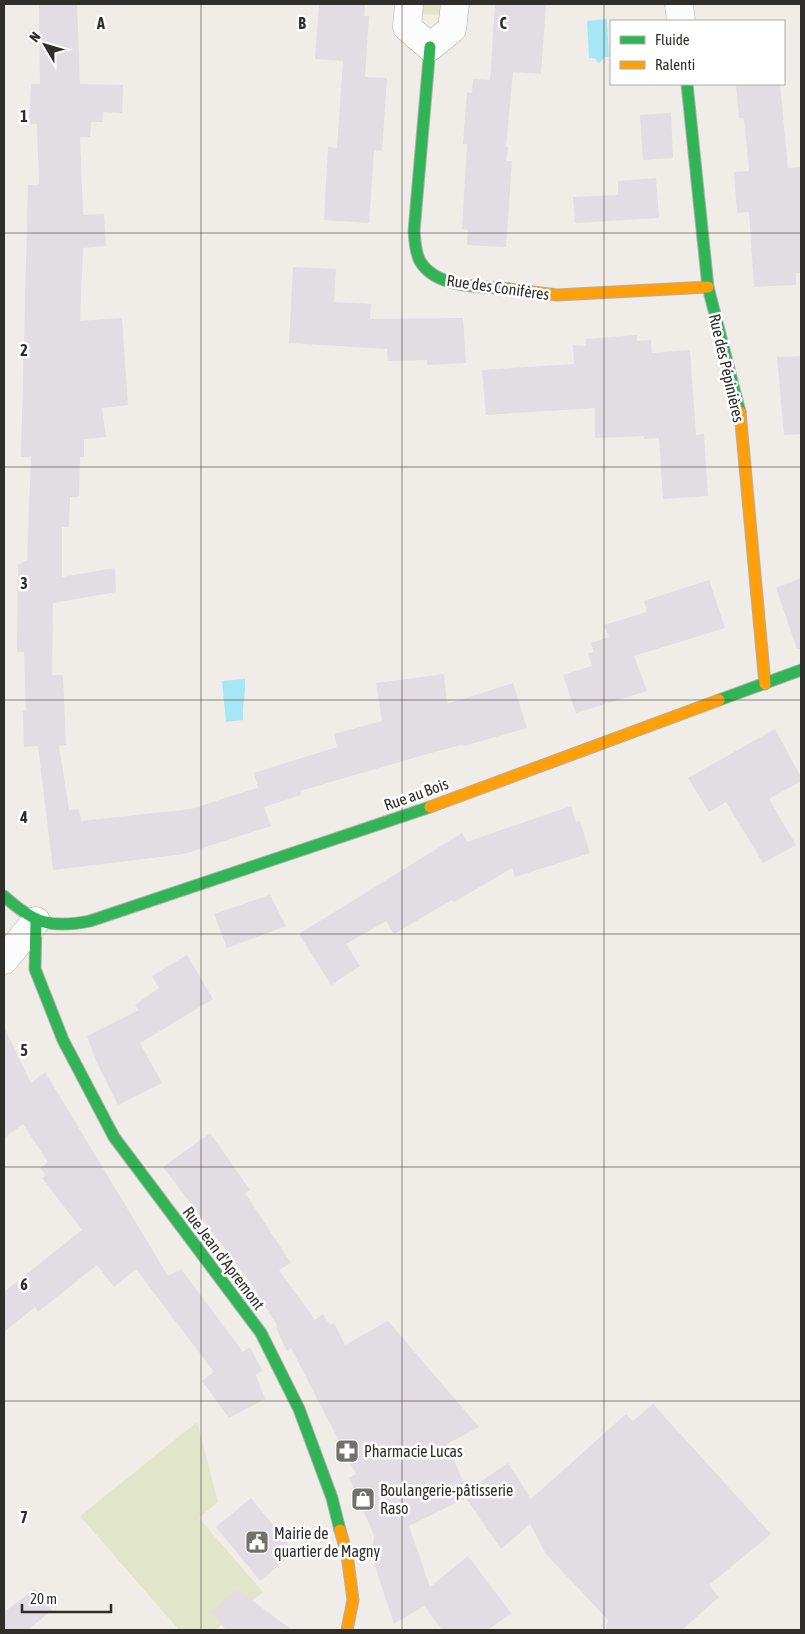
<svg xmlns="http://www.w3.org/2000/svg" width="805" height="1634" font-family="'Asap Condensed',sans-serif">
<rect width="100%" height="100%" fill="#f0ede8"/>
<!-- green -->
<g fill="#e1e6ca">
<path d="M419,4H446L445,15L419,14Z"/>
<path d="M197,1422L218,1502L199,1518L263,1592L215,1630H179L80,1516Z"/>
</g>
<!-- water -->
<g fill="#a6e6f5">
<path d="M607,19L609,57H605L599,63L594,58H589L587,21Z"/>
<path d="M245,679C246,694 242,706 243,720L226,722L222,681Z"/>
</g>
<!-- building -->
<g fill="#e2dce3">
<path d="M39,4H77L80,84L123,85L122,113L103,112L102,122H91L90,137H80L83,215L104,214L106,246L83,248L80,321L122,318L128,405L102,408L106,437L84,439V457H80L79,497H70L69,527H62V577L115,568L116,592L53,603L52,675H63L66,745L59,746L69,810L79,809L81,821L191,809L257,788L259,791L254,773L337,747L334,734L382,721L376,683L444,674L447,704L513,683L527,728L464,746L461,745L427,754L300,791L301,795L264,807L271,826L184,854L53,870L38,746L24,747L23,711L26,710L24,652H17L18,565L27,560L31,457H21L28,185H39L37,124H29L31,84H40Z"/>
<path d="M319,4H365L364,16H369L365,77L387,78L382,151L374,150L369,223L324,220L328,147L337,148L343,61L315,59Z"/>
<path d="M495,4H546L541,74L513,72L506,147H508L506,161H512L506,247L467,245L468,230L462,229L467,144H463L467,92L472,93L473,79L490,80Z"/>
<path d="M736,84H780L788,168L801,167V273H796V285L754,287L749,212L737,213L734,172L749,171L744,118H739Z"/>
<path d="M671,113L673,158L643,160L640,115Z"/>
<path d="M656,178L659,218L575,223L573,197L618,195V181Z"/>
<path d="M293,267L336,269L334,302L371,304L370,319L463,318L466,363L427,365V360L388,361L387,349L289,343Z"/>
<path d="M637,335V341L651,340L652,353L690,350L696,435L704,434L708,496L663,499L659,438L644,439V436L595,438V408L486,415L482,370L574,364L573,345L586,346V339Z"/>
<path d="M801,356V434L784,435L777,357Z"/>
<path d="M801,578V649H797L776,588Z"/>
<path d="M709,580L725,628L634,656L647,691L576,713L563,675L592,666L588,653L594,652L591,643L609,637L604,625L647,612L644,601Z"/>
<path d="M775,729L801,777V781L769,799L796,845L763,863L726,802L709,812L688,778Z"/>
<path d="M571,806L576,822L580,821L590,853L515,877L512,868L454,902L452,900L394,934L386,921L346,944L360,966L331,985L299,934L462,833L467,842Z"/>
<path d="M270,895L286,926L227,948L214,914Z"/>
<path d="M187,955L213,999L140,1043L162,1083L118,1105L96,1061L87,1036L139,1010L135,1005L159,988L152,976Z"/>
<path d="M4,1027L31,1083L45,1072L168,1276L181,1269L243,1352L250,1347L262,1370L256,1375L265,1399L229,1418L202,1381L214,1372L136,1269L114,1287L97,1265L38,1312L35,1307L4,1332V1292L82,1230L42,1178L46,1175L40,1168L48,1162L23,1124L4,1138Z"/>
<path d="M210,1133L250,1190L245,1193L291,1263L279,1270L315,1320L323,1314L330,1325L334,1323L345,1345L388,1321L479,1427L447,1444L467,1491L508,1463L531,1499L626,1414L633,1421L653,1404L771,1534L709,1585L719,1597L682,1630H606L608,1620L546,1554L530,1524L501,1549L466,1498L409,1526L430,1587L468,1556L511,1613L488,1630H442L424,1606L394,1624L372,1557L374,1535L349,1478L356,1474L291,1348L287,1351L276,1328L278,1327L251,1283L163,1167Z"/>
<path d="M251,1498L295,1552L260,1581L216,1527Z"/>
<path d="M35,1589L52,1610L28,1630H4V1612Z"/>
<path d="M237,1589L292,1630H226L211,1612Z"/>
</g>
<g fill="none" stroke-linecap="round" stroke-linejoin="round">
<!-- street casing -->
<g stroke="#b1afab" stroke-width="29">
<g id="street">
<path d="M409,4L407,27L430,47L452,29L455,4"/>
<path d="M679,4L681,21"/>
<path d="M4,960L36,921"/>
</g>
</g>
<!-- fast casing -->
<g stroke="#b1afab" stroke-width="13">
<g id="fast">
<path d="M430,47L414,231C415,241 415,252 420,261C436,289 482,286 509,289"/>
<path d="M687,84L708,287L740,412"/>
<path d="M719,700L801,670"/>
<path d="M4,896C34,923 50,929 90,921L430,807"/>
<path d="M36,921L35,969L63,1040L114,1137L261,1333L299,1409L332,1498L340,1530"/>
</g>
</g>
<!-- slow casing -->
<g stroke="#b1afab" stroke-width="13">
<g id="slow">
<path d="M509,289L557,295L708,287"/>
<path d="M740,412L765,684"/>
<path d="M430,807L719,700"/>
<path d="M340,1530L347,1554L353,1600L347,1630"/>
</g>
</g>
<!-- street -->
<use href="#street" stroke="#fdfcfc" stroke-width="28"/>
<!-- fast -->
<use href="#fast" stroke="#30b455" stroke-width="11"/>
<!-- slow -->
<use href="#slow" stroke="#ff9f0a" stroke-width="11"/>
</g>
<!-- grid -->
<path fill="none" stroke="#302e2a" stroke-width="1" stroke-opacity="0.55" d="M201,4V1630M402,4V1630M604,4V1630M4,233H801M4,467H801M4,700H801M4,934H801M4,1167H801M4,1401H801"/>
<!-- icons -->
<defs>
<g id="pharmacy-square" transform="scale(1.25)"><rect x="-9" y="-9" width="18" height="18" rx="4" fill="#73716c" stroke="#fff"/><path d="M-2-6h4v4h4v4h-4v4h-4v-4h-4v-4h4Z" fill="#fff"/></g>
<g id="shop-square" transform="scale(1.25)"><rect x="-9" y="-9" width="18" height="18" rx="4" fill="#73716c" stroke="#fff"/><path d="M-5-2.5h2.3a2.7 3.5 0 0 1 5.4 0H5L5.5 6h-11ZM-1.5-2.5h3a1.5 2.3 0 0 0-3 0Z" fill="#fff"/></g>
<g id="civic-square" transform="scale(1.25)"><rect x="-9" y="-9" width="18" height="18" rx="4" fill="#73716c" stroke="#fff"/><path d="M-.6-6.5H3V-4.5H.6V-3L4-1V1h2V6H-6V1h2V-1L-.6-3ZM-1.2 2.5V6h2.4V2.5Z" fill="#fff"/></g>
</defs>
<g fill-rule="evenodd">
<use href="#pharmacy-square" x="347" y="1451"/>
<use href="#shop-square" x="363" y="1499"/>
<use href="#civic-square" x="257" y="1542"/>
</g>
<g text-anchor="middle" stroke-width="5" stroke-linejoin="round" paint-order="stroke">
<!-- street labels -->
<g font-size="16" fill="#302e2a" stroke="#fff">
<text transform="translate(498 287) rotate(8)" y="6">Rue des Conifères</text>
<text transform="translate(727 368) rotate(77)" y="6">Rue des Pépinières</text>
<text transform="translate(416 794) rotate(-20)" y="6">Rue au Bois</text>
<text transform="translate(224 1258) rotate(53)" y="6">Rue Jean d'Apremont</text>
</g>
<!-- poi labels -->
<g font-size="16" fill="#302e2a" stroke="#fff" text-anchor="start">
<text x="364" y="1457">Pharmacie Lucas</text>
<text x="380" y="1496">Boulangerie-pâtisserie<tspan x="380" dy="18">Raso</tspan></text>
<text x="274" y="1539">Mairie de<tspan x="274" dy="18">quartier de Magny</tspan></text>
</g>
</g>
<g font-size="16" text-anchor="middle" font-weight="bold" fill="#302e2a" stroke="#fff" stroke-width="5" stroke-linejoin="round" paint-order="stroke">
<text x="101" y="29">A</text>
<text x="302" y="29">B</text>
<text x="503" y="29">C</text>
<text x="24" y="122">1</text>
<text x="24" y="356">2</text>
<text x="24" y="589">3</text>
<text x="24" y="823">4</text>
<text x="24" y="1056">5</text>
<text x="24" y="1290">6</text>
<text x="24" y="1523">7</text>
</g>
<!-- border -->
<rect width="805" height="1634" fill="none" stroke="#302e2a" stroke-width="10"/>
<!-- legend -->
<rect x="610" y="20" width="175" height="65" fill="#ffffff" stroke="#acabaa"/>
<rect x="620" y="36" width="25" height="8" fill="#30b455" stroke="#acabaa"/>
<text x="655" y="45" font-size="15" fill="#302e2a">Fluide</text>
<rect x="620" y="61" width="25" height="8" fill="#ff9f0a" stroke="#acabaa"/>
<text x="655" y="70" font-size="15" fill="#302e2a">Ralenti</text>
<!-- north arrow -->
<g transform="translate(45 45) rotate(308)" stroke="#ffffff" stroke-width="4" paint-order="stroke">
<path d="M0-4L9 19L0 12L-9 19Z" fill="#302e2a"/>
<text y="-8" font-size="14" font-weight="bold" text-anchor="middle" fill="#302e2a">N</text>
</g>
<!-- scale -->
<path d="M22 1604v8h89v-8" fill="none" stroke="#302e2a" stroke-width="2.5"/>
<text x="30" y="1604" font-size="15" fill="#302e2a" stroke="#ffffff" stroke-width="4" paint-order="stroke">20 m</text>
</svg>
